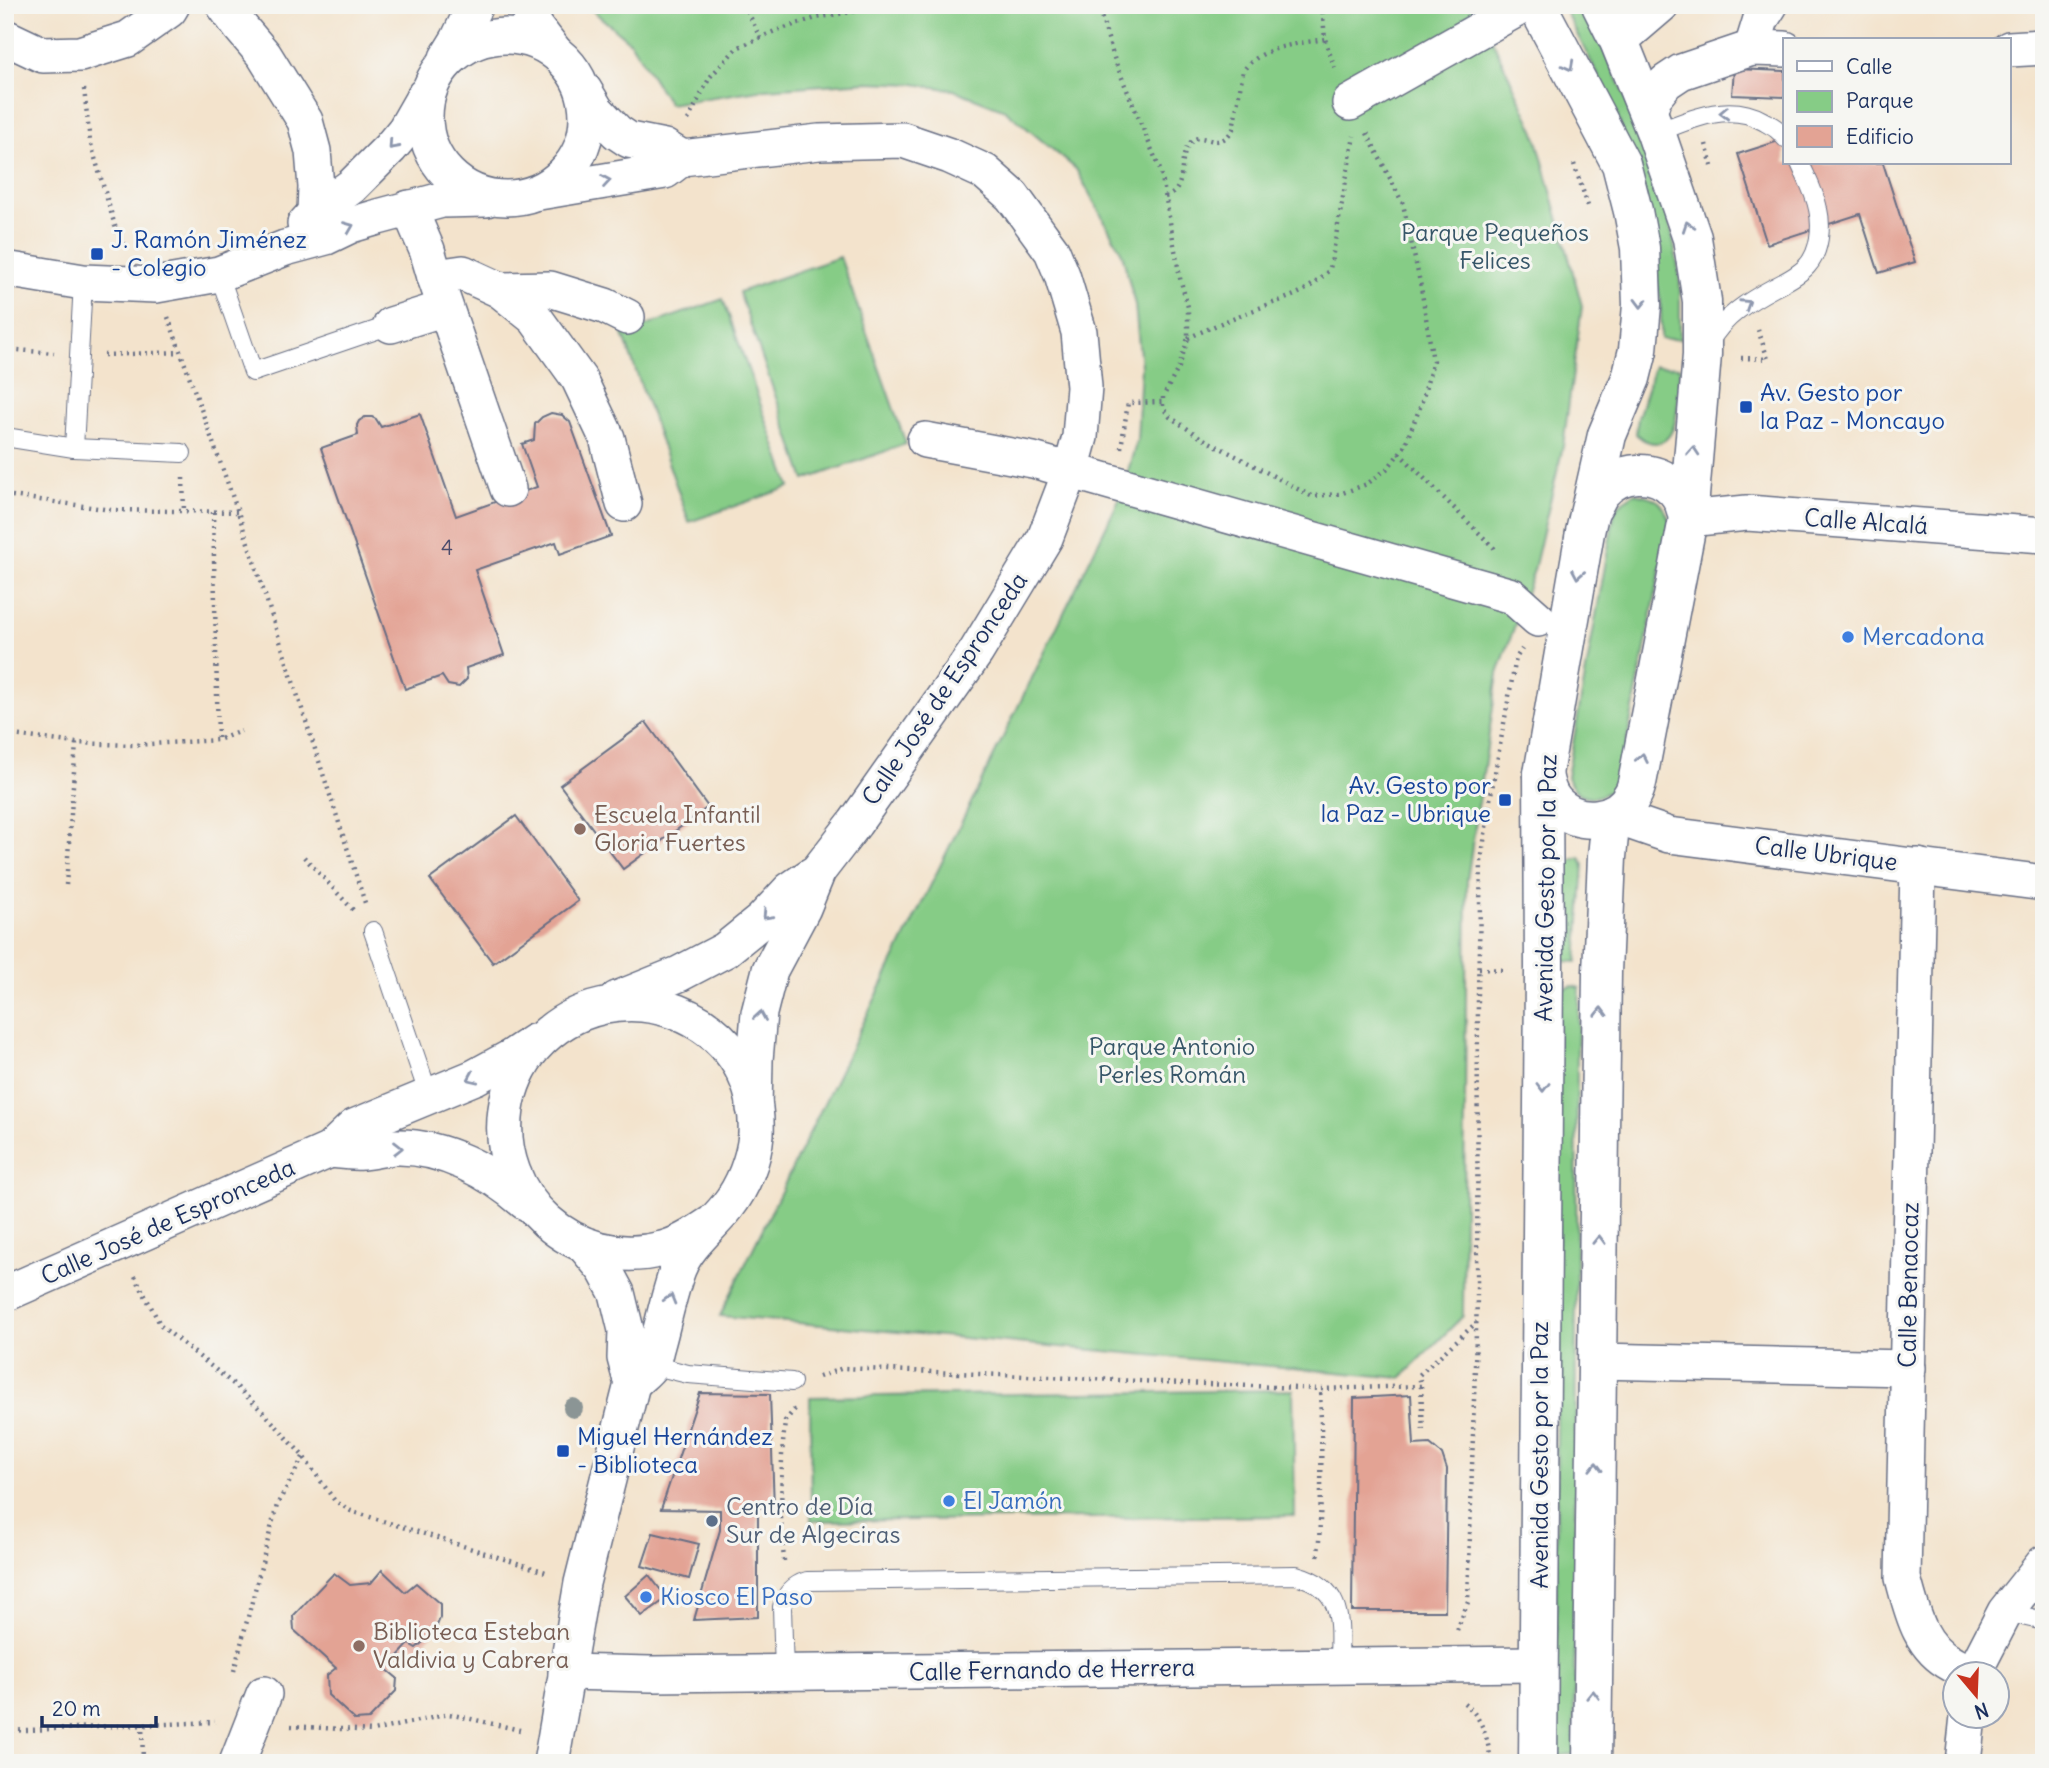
<svg xmlns="http://www.w3.org/2000/svg" width="2049" height="1768" font-family="Delius,sans-serif">
<rect width="100%" height="100%" fill="#f6f6f2"/>
<filter id="ink" filterUnits="userSpaceOnUse"><feTurbulence type="fractalNoise" baseFrequency=".0143" numOctaves="2"/><feDisplacementMap in="SourceGraphic" scale="14" xChannelSelector="R" yChannelSelector="G"/><feConvolveMatrix kernelMatrix="1 2 1 2 8 2 1 2 1" color-interpolation-filters="sRGB"/></filter>
<filter id="wash" filterUnits="userSpaceOnUse"><feTurbulence type="fractalNoise" baseFrequency=".00686" numOctaves="4" result="noise"/><feDisplacementMap in="SourceGraphic" scale="28" xChannelSelector="R" yChannelSelector="G"/><feGaussianBlur stdDeviation="1.57" result="paint"/><feColorMatrix in="noise" values="0 0 0 0 0 0 0 0 0 0 0 0 0 0 0 0 0 1.4 0 .05"/><feComposite in="paint" operator="in"/></filter>
<g filter="url(#wash)">
<rect width="100%" height="100%" fill="#f3e3cc"/>
<!-- green -->
<g fill="#86cc86" stroke="#507e72" stroke-width="2">
<path d="M586,5H1476L1535,132L1582,306L1563,446L1534,570L1498,674L1467,880L1463,1316L1401,1378L720,1316L1120,498L1137,440L1141,366L1135,305L1122,253L1076,169L1005,110L954,90L914,84L868,82L765,89L669,104L631,43Z"/>
<path d="M1562,5H1581L1615,72L1663,186L1680,277V339H1661V301L1620,123L1601,81Z"/>
<path d="M840,257L906,444L805,480L739,292Z"/>
<path d="M723,299L790,487L689,522L623,334Z"/>
<path d="M1654,366L1680,367C1678,387 1682,444 1655,443C1645,442 1643,440 1636,434L1638,418Z"/>
<path d="M1635,493C1657,497 1663,501 1670,522L1619,780C1603,803 1578,803 1567,777L1615,510L1623,501Z"/>
<path d="M1580,857L1584,864L1577,962L1561,961L1567,867L1569,861Z"/>
<path d="M1572,986L1580,988L1577,1054L1574,1754L1556,1756L1558,997L1564,989Z"/>
<path d="M1293,1390L1295,1516L811,1521L810,1397Z"/>
</g>
<g id="blocks">
<!-- building -->
<g fill="#e3a394">
<path d="M1734,69L1785,71V97L1732,95Z"/>
<path d="M1785,139V163H1883L1915,262L1879,273L1860,214L1767,244L1738,154Z"/>
<path d="M551,413L562,415L570,422L611,536L560,554L556,542L475,570L504,655L466,668L467,679L459,687L448,685L442,676L405,689L321,448L358,435L357,425L359,421L365,417H372L376,419L381,427L420,414L456,516L537,487L522,444L534,440L535,424L542,417Z"/>
<path d="M646,722L708,807L623,869L560,785Z"/>
<path d="M516,816L578,901L493,963L430,879Z"/>
<path d="M700,1393L770,1394L774,1508H758V1617L694,1620L720,1530V1510L661,1509Z"/>
<path d="M1411,1395L1414,1445L1430,1444L1442,1454L1447,1469L1445,1611H1352L1354,1398Z"/>
<path d="M653,1533L699,1544L689,1579L642,1566Z"/>
<path d="M382,1570L405,1592L416,1583L440,1604V1618L434,1633L416,1648L409,1644L386,1669L397,1678L396,1691L369,1719L355,1720L328,1695L327,1675L336,1668L294,1630L293,1616L334,1573L350,1585L371,1583Z"/>
<path d="M649,1575L667,1598L642,1616L625,1596Z"/>
</g>
</g>
</g>
<g filter="url(#ink)">
<use href="#blocks" fill-opacity="0" stroke="#676e84" stroke-width="2"/>
<g fill="none" stroke-linecap="round" stroke-linejoin="round">
<!-- lane casing -->
<g stroke="#676e84" stroke-width="20">
<g id="lane">
<path d="M1656,133C1689,120 1728,101 1763,121C1772,126 1779,129 1785,138"/>
<path d="M219,274L253,372L391,325"/>
<path d="M1709,343C1724,316 1749,301 1775,287C1785,282 1799,275 1807,266C1820,252 1822,226 1818,209C1815,193 1806,177 1800,163"/>
<path d="M5,437L74,448L182,453"/>
<path d="M74,448L83,282"/>
<path d="M373,931L429,1096"/>
<path d="M651,1365L688,1374L792,1382"/>
<path d="M2005,1612L2044,1621"/>
<path d="M784,1673L782,1607C786,1593 793,1585 807,1581L1296,1575C1347,1589 1339,1624 1339,1667"/>
</g>
</g>
<!-- street casing -->
<g stroke="#676e84" stroke-width="38">
<g id="street">
<path d="M224,5L241,28L264,55L305,121L313,151L316,187L315,213"/>
<path d="M528,5L535,26L554,51"/>
<circle cx="506" cy="117" r="81"/>
<path d="M5,37L43,55L80,54L128,39L169,10L172,5"/>
<path d="M1619,41L1661,5"/>
<path d="M1752,48L1761,19L1770,5"/>
<path d="M2009,49L2044,47"/>
<path d="M447,58L458,40L475,5"/>
<path d="M584,90L596,110L617,132L629,140L664,147L682,158"/>
<path d="M1350,103L1524,5"/>
<path d="M1648,115L1654,97L1666,82L1681,72L1752,48L1785,49"/>
<path d="M539,192L665,171L682,158L819,142L903,140L950,156L985,172L1012,196L1052,251L1062,275L1079,332L1084,387L1080,437L1071,470L1045,538L976,652L855,823L818,871L803,908L770,970L759,1013L755,1060L754,1108"/>
<path d="M409,208L427,250L435,277L508,489"/>
<path d="M305,224L315,213L352,186L390,148L405,130L425,95"/>
<path d="M5,269L83,282L156,285L219,274L285,248L326,237L351,225L378,217L442,200L486,199"/>
<path d="M435,277L463,273L500,290L535,318L579,379L607,438L624,504"/>
<path d="M500,290L550,289L605,306L627,317"/>
<path d="M391,325L445,308"/>
<path d="M925,440L1033,460L1512,596L1538,619"/>
<path d="M1688,519L1747,513L2044,535"/>
<path d="M1611,815L1669,835L2044,883"/>
<path d="M1918,866L1903,1578C1912,1611 1919,1647 1952,1664C1958,1668 1966,1670 1973,1672"/>
<path d="M617,999L679,974L725,950L762,920L790,890L812,875"/>
<path d="M330,1150C341,1151 352,1153 362,1152C373,1151 383,1148 394,1147C442,1145 491,1172 525,1202"/>
<path d="M5,1294L330,1150L354,1127L475,1077L510,1058L534,1042"/>
<path d="M1597,1361L1908,1368"/>
<path d="M632,1384C637,1378 646,1372 651,1365C654,1360 655,1351 657,1345C664,1320 669,1293 678,1269C688,1244 711,1227 727,1207C743,1187 754,1159 756,1134C762,1013 613,959 534,1047C519,1064 509,1087 506,1109C493,1198 575,1272 662,1249C679,1245 694,1235 709,1225"/>
<path d="M566,1672L651,1674L1538,1664"/>
<path d="M1973,1674L2005,1612L2044,1563"/>
<path d="M237,1763L264,1694"/>
<path d="M551,1763L582,1583L632,1384L625,1358L626,1330L617,1293L604,1269L584,1245"/>
<path d="M1963,1763L1968,1716"/>
</g>
</g>
<!-- secondary casing -->
<g stroke="#676e84" stroke-width="41">
<g id="secondary">
<path d="M1537,5L1621,164L1633,211L1640,248L1642,305L1638,350L1631,378L1607,435L1585,532L1543,774L1544,971L1538,1763"/>
<path d="M1592,507C1595,503 1597,497 1601,492C1619,470 1655,467 1675,489C1683,497 1686,508 1688,519"/>
<path d="M1543,774C1545,785 1547,795 1555,803C1577,827 1619,823 1633,794C1636,789 1637,783 1638,778L1688,519L1702,355V301L1692,238L1656,133L1619,41L1601,5"/>
<path d="M1592,1763L1602,972L1607,857L1611,815"/>
</g>
</g>
<!-- path -->
<g stroke="#676e84" stroke-width="4.5" stroke-dasharray="2 5" stroke-linecap="butt">
<path d="M745,5L760,38"/>
<path d="M1095,5L1102,19L1115,61L1161,172L1180,278L1188,307V338L1179,367L1163,397V408L1170,417L1200,437L1311,496L1340,494L1367,484L1388,468L1404,447L1421,405L1433,361L1421,287L1403,204L1367,133"/>
<path d="M1322,5L1325,39L1335,69"/>
<path d="M84,89L90,141L118,236L127,247"/>
<path d="M688,120L710,77L737,48L775,31L816,18L856,11L872,5"/>
<path d="M1706,144L1713,170"/>
<path d="M1574,164L1589,209"/>
<path d="M1165,197C1188,191 1177,163 1188,146C1201,124 1216,157 1233,129L1243,71C1261,46 1297,44 1325,39"/>
<path d="M168,317L238,512L366,906"/>
<path d="M1188,338C1210,328 1231,318 1254,310C1287,297 1305,296 1330,269L1354,136"/>
<path d="M5,346L17,350L54,353"/>
<path d="M104,355L180,352"/>
<path d="M1741,358L1768,359L1758,330"/>
<path d="M1121,448L1128,403L1162,402"/>
<path d="M1399,453L1494,548L1496,553"/>
<path d="M183,478L184,512"/>
<path d="M5,495L111,510L238,512"/>
<path d="M213,512L218,740"/>
<path d="M5,734L76,743L133,745L218,740L241,731"/>
<path d="M304,857L356,913"/>
<path d="M66,885L76,743"/>
<path d="M1479,969L1507,970"/>
<path d="M135,1276L161,1326L236,1386L270,1419L303,1456L335,1501L351,1511L549,1573"/>
<path d="M819,1377L843,1368L1320,1389L1421,1386L1419,1375L1477,1322"/>
<path d="M1421,1386L1423,1433"/>
<path d="M1318,1556C1322,1500 1322,1445 1320,1389"/>
<path d="M784,1561L781,1522L782,1455L785,1421L795,1409"/>
<path d="M1457,1630L1468,1602L1477,1298L1478,990L1481,862L1490,800L1507,707L1516,658L1522,649"/>
<path d="M234,1671L277,1505L303,1457"/>
<path d="M1464,1703C1483,1718 1488,1739 1491,1763"/>
<path d="M142,1724L143,1763"/>
<path d="M291,1726L373,1731L449,1714L520,1730"/>
<path d="M5,1731L215,1722"/>
</g>
<!-- lane -->
<use href="#lane" stroke="#fff" stroke-width="18"/>
<!-- street -->
<use href="#street" stroke="#fff" stroke-width="35"/>
<!-- secondary -->
<use href="#secondary" stroke="#fff" stroke-width="38"/>
</g>
<!-- trees -->
<circle fill="#8b9595" cx="573" cy="1408" r="10"/>
<!-- one-way arrows -->
<defs><path id="oneway-chevron" d="M-2-3.5L2.5 0L-2 3.5" fill="none" stroke-width="1.6" stroke-linecap="round" stroke-linejoin="round" transform="scale(1.75)"/></defs>
<g stroke="#8d97ae">
<use href="#oneway-chevron" transform="translate(1569 66) rotate(62)"/>
<use href="#oneway-chevron" transform="translate(1724 113) rotate(178)"/>
<use href="#oneway-chevron" transform="translate(393 145) rotate(132)"/>
<use href="#oneway-chevron" transform="translate(606 181) rotate(-9)"/>
<use href="#oneway-chevron" transform="translate(1688 226) rotate(-109)"/>
<use href="#oneway-chevron" transform="translate(349 227) rotate(-22)"/>
<use href="#oneway-chevron" transform="translate(1641 303) rotate(91)"/>
<use href="#oneway-chevron" transform="translate(1746 304) rotate(-33)"/>
<use href="#oneway-chevron" transform="translate(1693 451) rotate(-86)"/>
<use href="#oneway-chevron" transform="translate(1578 574) rotate(100)"/>
<use href="#oneway-chevron" transform="translate(1642 758) rotate(-79)"/>
<use href="#oneway-chevron" transform="translate(767 915) rotate(134)"/>
<use href="#oneway-chevron" transform="translate(1601 1012) rotate(-89)"/>
<use href="#oneway-chevron" transform="translate(760 1016) rotate(-81)"/>
<use href="#oneway-chevron" transform="translate(472 1078) rotate(156)"/>
<use href="#oneway-chevron" transform="translate(1543 1087) rotate(90)"/>
<use href="#oneway-chevron" transform="translate(398 1148)"/>
<use href="#oneway-chevron" transform="translate(1599 1240) rotate(-89)"/>
<use href="#oneway-chevron" transform="translate(670 1299) rotate(-74)"/>
<use href="#oneway-chevron" transform="translate(1596 1467) rotate(-89)"/>
<use href="#oneway-chevron" transform="translate(1593 1695) rotate(-89)"/>
</g>
</g>
<!-- markers -->
<g fill="#1a4fb4" stroke="#f6f6f2" stroke-width="2.5">
<rect x="90" y="247" width="14" height="14" rx="3.5"/>
<rect x="1739" y="400" width="14" height="14" rx="3.5"/>
<rect x="1498" y="793" width="14" height="14" rx="3.5"/>
<rect x="556" y="1444" width="14" height="14" rx="3.5"/>
</g>
<g fill="#3f7fe0" stroke="#f6f6f2" stroke-width="2.5">
<circle cx="1848" cy="637" r="7"/>
<circle cx="949" cy="1501" r="7"/>
<circle cx="646" cy="1597" r="7"/>
</g>
<g fill="#8d6e63" stroke="#f6f6f2" stroke-width="2.5">
<circle cx="580" cy="829" r="7"/>
<circle cx="359" cy="1646" r="7"/>
</g>
<circle fill="#5c6f8a" stroke="#f6f6f2" stroke-width="2.5" cx="712" cy="1521" r="7"/>
<g text-anchor="middle" stroke-width="6" stroke-linejoin="round" paint-order="stroke">
<!-- number labels -->
<g font-size="21" fill="#4d4c6c">
<text x="447" y="555">4</text>
</g>
<!-- park labels -->
<g font-size="24" fill="#365668" stroke="#f6f6f2">
<text x="1495" y="241">Parque Pequeños<tspan x="1495" dy="28">Felices</tspan></text>
<text x="1172" y="1055">Parque Antonio<tspan x="1172" dy="28">Perles Román</tspan></text>
</g>
<!-- transit labels -->
<g font-size="24" fill="#164399" stroke="#f6f6f2" text-anchor="start">
<text x="111" y="248">J. Ramón Jiménez<tspan x="111" dy="28">- Colegio</tspan></text>
<text x="1760" y="401">Av. Gesto por<tspan x="1760" dy="28">la Paz - Moncayo</tspan></text>
<text x="1491" y="794" text-anchor="end">Av. Gesto por<tspan x="1491" dy="28">la Paz - Ubrique</tspan></text>
<text x="577" y="1445">Miguel Hernández<tspan x="577" dy="28">- Biblioteca</tspan></text>
</g>
<!-- street labels -->
<g font-size="24" fill="#1b2f5e" stroke="#f6f6f2">
<text transform="translate(1866 522) rotate(4)" y="8">Calle Alcalá</text>
<text transform="translate(945 689) rotate(-56)" y="8">Calle José de Espronceda</text>
<text transform="translate(1826 854) rotate(7)" y="8">Calle Ubrique</text>
<text transform="translate(1546 888) rotate(-89)" y="8">Avenida Gesto por la Paz</text>
<text transform="translate(168 1222) rotate(-24)" y="8">Calle José de Espronceda</text>
<text transform="translate(1909 1285) rotate(-89)" y="8">Calle Benaocaz</text>
<text transform="translate(1540 1455) rotate(-90)" y="8">Avenida Gesto por la Paz</text>
<text transform="translate(1052 1670) rotate(-1)" y="8">Calle Fernando de Herrera</text>
</g>
<!-- shop labels -->
<g font-size="24" fill="#366cbe" stroke="#f6f6f2" text-anchor="start">
<text x="1862" y="645">Mercadona</text>
<text x="963" y="1509">El Jamón</text>
<text x="660" y="1605">Kiosco El Paso</text>
</g>
<!-- education labels -->
<g font-size="24" fill="#785e54" stroke="#f6f6f2" text-anchor="start">
<text x="594" y="823">Escuela Infantil<tspan x="594" dy="28">Gloria Fuertes</tspan></text>
<text x="373" y="1640">Biblioteca Esteban<tspan x="373" dy="28">Valdivia y Cabrera</tspan></text>
</g>
<!-- service labels -->
<g font-size="24" fill="#4e5e75" stroke="#f6f6f2" text-anchor="start">
<text x="726" y="1515">Centro de Día<tspan x="726" dy="28">Sur de Algeciras</tspan></text>
</g>
</g>
<!-- margin -->
<rect width="2049" height="1768" fill="none" stroke="#f6f6f2" stroke-width="28"/>
<!-- legend -->
<rect x="1783" y="38" width="228" height="126" fill="#f6f6f2" stroke="#9ea6b7" stroke-width="2"/>
<rect x="1797" y="61" width="35" height="10" fill="#ffffff" stroke="#9ea6b7" stroke-width="2"/>
<text x="1846" y="74" font-size="21" fill="#1b2f5e">Calle</text>
<rect x="1797" y="91" width="35" height="21" fill="#86cc86" stroke="#9ea6b7" stroke-width="2"/>
<text x="1846" y="108" font-size="21" fill="#1b2f5e">Parque</text>
<rect x="1797" y="126" width="35" height="21" fill="#e3a394" stroke="#9ea6b7" stroke-width="2"/>
<text x="1846" y="144" font-size="21" fill="#1b2f5e">Edificio</text>
<!-- north arrow -->
<g transform="translate(1976 1695) rotate(161)"><circle r="33" fill="#f6f6f2" stroke="#9ea6b7" stroke-width="2"/>
<path d="M0-5L12 26L0 18L-12 26Z" fill="#c8321e"/>
<text y="-10" font-size="19" font-weight="bold" text-anchor="middle" fill="#1b2f5e">N</text>
</g>
<!-- scale -->
<path d="M42 1716v10h114v-10" fill="none" stroke="#1b2f5e" stroke-width="3.5"/>
<text x="52" y="1716" font-size="21" fill="#1b2f5e" stroke="#f6f6f2" stroke-width="5" paint-order="stroke">20 m</text>
</svg>
